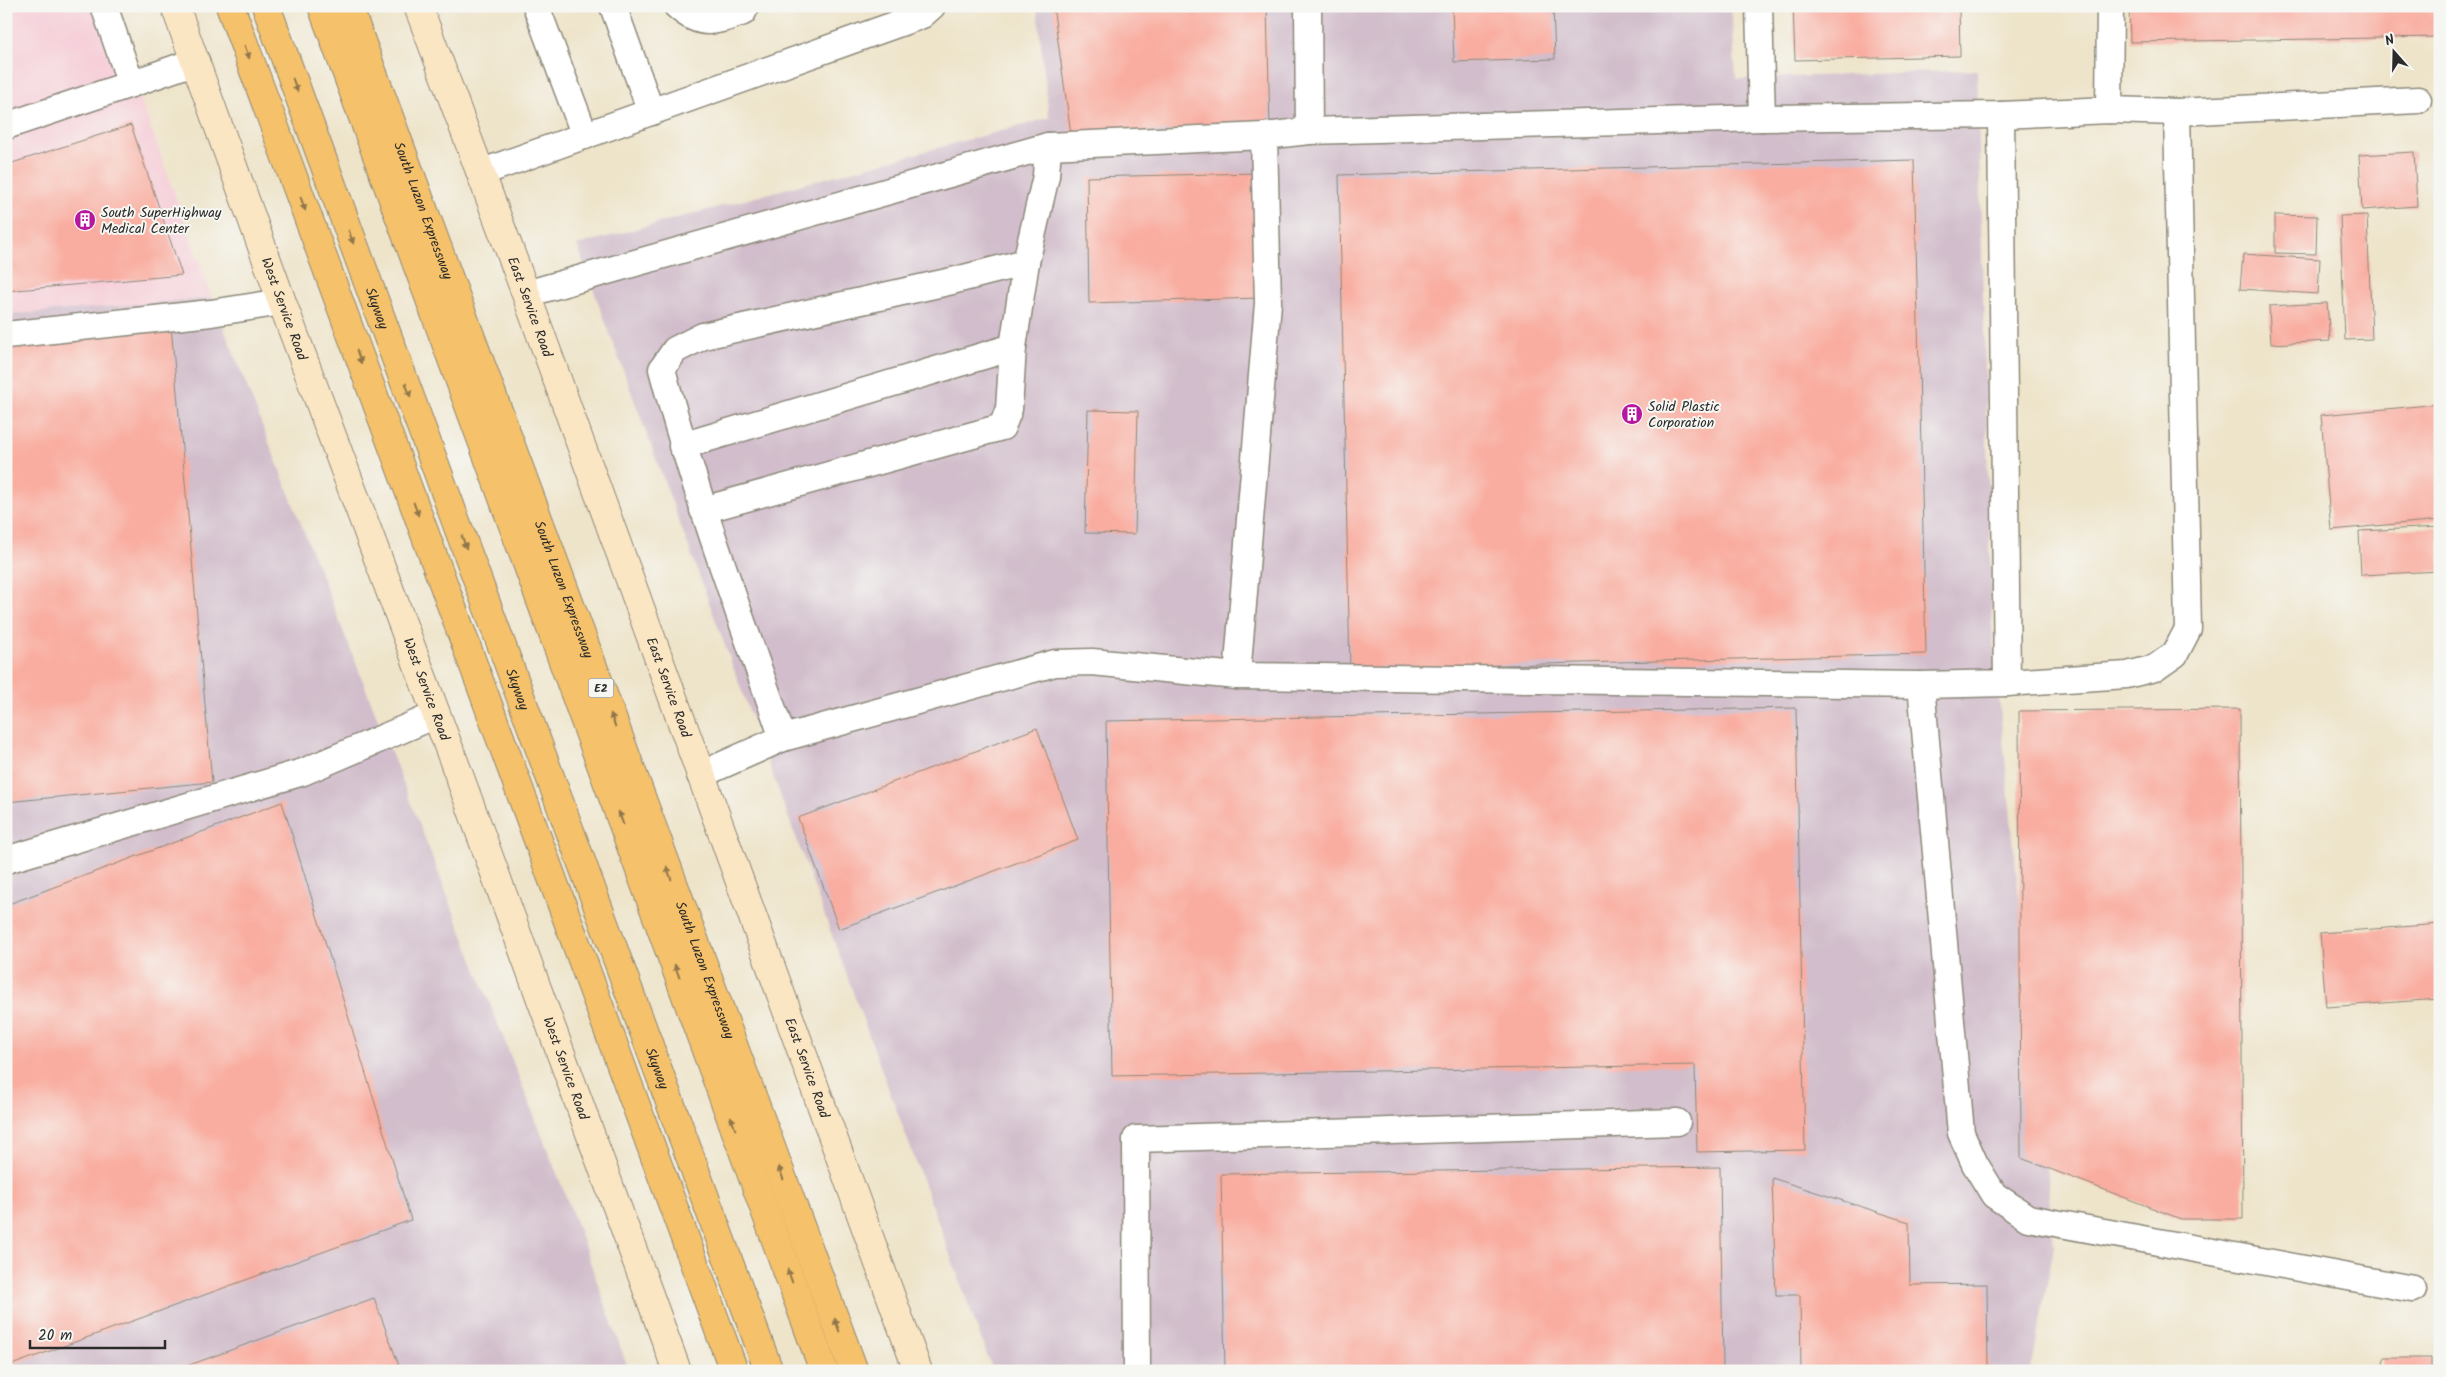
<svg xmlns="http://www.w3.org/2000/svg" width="2446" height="1377" font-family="Kalam,sans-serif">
<rect width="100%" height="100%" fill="#f6f6f2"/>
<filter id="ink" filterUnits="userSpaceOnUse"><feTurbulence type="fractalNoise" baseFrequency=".02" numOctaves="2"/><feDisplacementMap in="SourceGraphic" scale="10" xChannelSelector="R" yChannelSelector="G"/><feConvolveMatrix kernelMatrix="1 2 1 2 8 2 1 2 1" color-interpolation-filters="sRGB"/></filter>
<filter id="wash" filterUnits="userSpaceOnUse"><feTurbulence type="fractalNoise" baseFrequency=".0096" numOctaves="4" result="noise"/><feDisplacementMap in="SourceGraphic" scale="20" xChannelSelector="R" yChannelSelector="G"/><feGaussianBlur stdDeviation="1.12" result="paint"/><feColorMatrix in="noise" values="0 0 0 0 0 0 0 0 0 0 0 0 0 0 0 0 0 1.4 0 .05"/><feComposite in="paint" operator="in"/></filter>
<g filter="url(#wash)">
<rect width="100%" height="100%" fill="#eee4ca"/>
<!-- built -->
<path fill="#f6cfd9" d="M6,6H107L212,298L6,315Z"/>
<!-- industrial -->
<g fill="#d1bdcb">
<path d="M1037,6H1731L1736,79L1977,70L1992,629L2054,1246L2031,1371H993L577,245L1049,118Z"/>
<path d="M212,298L574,1217L629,1371H6V315Z"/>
</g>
<g id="blocks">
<!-- building -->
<g fill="#f9ada0">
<path d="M1053,6H1267L1270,128L1071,134Z"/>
<path d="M1452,6H1553L1555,59L1454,62Z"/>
<path d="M1793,6H1959L1960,56L1795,60Z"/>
<path d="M2129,6H2440V37L2130,42Z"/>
<path d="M131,125L182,275L6,291V165Z"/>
<path d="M2414,152L2417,206L2362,210L2359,155Z"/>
<path d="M1914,160L1926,654L1350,669L1339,175Z"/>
<path d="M1258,173L1261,298L1089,303L1087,177Z"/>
<path d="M2275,215L2317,216L2316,254L2275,253Z"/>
<path d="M2367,215L2372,339L2345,340L2340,216Z"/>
<path d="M2243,254L2320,259L2318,294L2240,289Z"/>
<path d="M2327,303L2330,341L2271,344L2269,306Z"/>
<path d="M171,326L212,782L6,802V341Z"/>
<path d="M2440,404V520L2331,530L2321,415Z"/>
<path d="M1088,410L1138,411L1135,534L1085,533Z"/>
<path d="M2440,527V571L2361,575L2359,531Z"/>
<path d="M1796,708L1805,1150L1697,1152L1695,1065L1112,1076L1106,721Z"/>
<path d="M2240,709L2243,1219H2181L2021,1158L2019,711Z"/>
<path d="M1037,728L1078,840L839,929L798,818Z"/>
<path d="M282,802L411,1220L6,1367V905Z"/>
<path d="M2440,924V999L2326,1007L2320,933Z"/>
<path d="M1720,1167L1723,1371H1225L1221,1174Z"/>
<path d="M1772,1178L1909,1222L1910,1285L1987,1284L1988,1371H1801L1800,1295H1776Z"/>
<path d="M374,1298L401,1371H173Z"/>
<path d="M2383,1358H2431V1371H2384Z"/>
</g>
</g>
</g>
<g filter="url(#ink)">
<use href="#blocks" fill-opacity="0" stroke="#8c887a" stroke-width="1"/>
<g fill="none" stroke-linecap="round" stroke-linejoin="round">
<!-- service casing -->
<g stroke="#8c887a" stroke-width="29">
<g id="service">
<path d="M104,6L131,84L196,61"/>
<path d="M536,6L585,136"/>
<path d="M613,6L651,112"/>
<path d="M677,6C701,28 715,22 743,12L746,6"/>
<path d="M1308,6L1309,131"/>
<path d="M1759,6L1762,118"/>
<path d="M2109,110L2110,6"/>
<path d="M6,126L131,84"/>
<path d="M480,173L900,23L922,15L932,6"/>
<path d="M526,294L1048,146L1264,136L1309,131L1762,118L2001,115L2109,110L2177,112L2418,100"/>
<path d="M6,335L211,313L282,302"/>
<path d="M682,446L1013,347"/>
<path d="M703,510L1002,427L1009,409L1013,347L1026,262"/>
<path d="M1237,676L1268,303L1264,136"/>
<path d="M2007,683L2127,675L2155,668L2175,654L2188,629L2177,112"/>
<path d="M1921,685L1961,1133L1975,1164L1994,1195L2028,1218L2413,1289"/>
<path d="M783,738C740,616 695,494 662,369L675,350L703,336L952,281L1026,262L1046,176L1048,146"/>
<path d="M700,775L783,738L1055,663L1092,662L1237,676L1921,685L2007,683L2001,115"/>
<path d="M6,860L303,772L436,715"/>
<path d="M1137,1371L1136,1139L1677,1122"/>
</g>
</g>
<!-- secondary casing -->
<g stroke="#8c887a" stroke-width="30">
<g id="secondary">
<path id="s1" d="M175,6L282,302L459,775L677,1371"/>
<path id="s2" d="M418,6L526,294L918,1371"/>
</g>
</g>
<!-- motorway casing -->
<g stroke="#8c887a" stroke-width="30">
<g id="motorway">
<path d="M230,6L734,1371"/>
<path id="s3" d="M266,6L769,1371"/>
<path d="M322,6L824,1371"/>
<path id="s4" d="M348,6L854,1371"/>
</g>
</g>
<!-- service -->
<use href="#service" stroke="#fff" stroke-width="26"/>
<!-- secondary -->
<use href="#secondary" stroke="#fbe6c4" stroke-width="28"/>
<!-- motorway -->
<use href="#motorway" stroke="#f5c16b" stroke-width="28"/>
</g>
<!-- one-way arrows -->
<defs><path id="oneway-solid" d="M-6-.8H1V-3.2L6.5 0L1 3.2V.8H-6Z" transform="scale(1.25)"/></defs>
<g fill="#90764b">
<use href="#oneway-solid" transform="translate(247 52) rotate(70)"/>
<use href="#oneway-solid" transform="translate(295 85) rotate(70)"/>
<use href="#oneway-solid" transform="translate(303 204) rotate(70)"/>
<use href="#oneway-solid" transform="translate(351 237) rotate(70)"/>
<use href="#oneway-solid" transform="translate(359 357) rotate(70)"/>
<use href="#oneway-solid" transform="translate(408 390) rotate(70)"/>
<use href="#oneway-solid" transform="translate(416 509) rotate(70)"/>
<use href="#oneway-solid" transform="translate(464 542) rotate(70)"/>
<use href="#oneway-solid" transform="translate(613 720) rotate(-110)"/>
<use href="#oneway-solid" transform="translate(621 818) rotate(-110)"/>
<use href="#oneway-solid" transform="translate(669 873) rotate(-110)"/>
<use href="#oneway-solid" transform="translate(677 971) rotate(-110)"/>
<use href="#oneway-solid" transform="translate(733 1123) rotate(-110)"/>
<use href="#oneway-solid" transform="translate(781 1173) rotate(-110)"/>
<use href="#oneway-solid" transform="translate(790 1276) rotate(-110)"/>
<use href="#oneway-solid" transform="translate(837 1325) rotate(-110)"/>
</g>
</g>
<!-- icons -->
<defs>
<g id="building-disc" transform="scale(1.125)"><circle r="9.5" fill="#b5179e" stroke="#f6f6f2"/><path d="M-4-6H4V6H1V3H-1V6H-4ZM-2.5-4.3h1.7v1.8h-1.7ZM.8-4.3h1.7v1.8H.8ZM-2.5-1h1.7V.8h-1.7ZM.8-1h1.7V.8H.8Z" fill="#fff"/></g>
</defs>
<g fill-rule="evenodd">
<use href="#building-disc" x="85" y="220"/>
<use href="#building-disc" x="1632" y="414"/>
</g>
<g text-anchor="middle" stroke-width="4" stroke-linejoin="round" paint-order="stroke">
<!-- shield labels -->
<rect fill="#f6f6f2" stroke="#686867" stroke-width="1" x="588.5" y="678.5" width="25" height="19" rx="4"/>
<g font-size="12" font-weight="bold" fill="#2b2b2b">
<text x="601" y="692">E2</text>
</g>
<!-- street labels -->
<g font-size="14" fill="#2b2b2b" stroke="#f6f6f2">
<text dy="5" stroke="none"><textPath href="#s4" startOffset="218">South Luzon Expressway</textPath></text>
<text dy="5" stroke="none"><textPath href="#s3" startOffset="322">Skyway</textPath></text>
<text dy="5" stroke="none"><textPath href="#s2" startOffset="321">East Service Road</textPath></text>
<text dy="5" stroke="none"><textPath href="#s1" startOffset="322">West Service Road</textPath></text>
<text dy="5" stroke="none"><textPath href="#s4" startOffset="622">South Luzon Expressway</textPath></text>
<text dy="5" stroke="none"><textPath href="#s1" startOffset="728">West Service Road</textPath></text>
<text dy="5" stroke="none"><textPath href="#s3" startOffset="728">Skyway</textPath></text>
<text dy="5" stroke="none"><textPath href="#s2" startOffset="726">East Service Road</textPath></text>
<text dy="5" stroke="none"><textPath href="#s4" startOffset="1028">South Luzon Expressway</textPath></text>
<text dy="5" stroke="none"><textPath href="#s1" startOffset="1132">West Service Road</textPath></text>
<text dy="5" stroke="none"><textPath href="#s3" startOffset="1132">Skyway</textPath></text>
<text dy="5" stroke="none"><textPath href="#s2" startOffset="1131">East Service Road</textPath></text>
</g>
<!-- poi labels -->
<g font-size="14" fill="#2b2b2b" stroke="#f6f6f2" text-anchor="start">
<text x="101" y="217">South SuperHighway<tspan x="101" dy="16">Medical Center</tspan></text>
<text x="1648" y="411">Solid Plastic<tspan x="1648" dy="16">Corporation</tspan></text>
</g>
</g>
<!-- margin -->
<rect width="2446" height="1377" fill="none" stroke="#f6f6f2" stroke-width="25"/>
<!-- north arrow -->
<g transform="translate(2394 52) rotate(340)" stroke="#f6f6f2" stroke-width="4" paint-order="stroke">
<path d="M0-4L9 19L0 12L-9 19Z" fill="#2b2b2b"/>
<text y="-8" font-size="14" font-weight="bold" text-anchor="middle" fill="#2b2b2b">N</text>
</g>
<!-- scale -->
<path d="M30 1340v8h135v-8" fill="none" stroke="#2b2b2b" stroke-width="2.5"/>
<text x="38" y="1340" font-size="15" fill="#2b2b2b" stroke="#f6f6f2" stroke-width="4" paint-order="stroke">20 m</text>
</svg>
